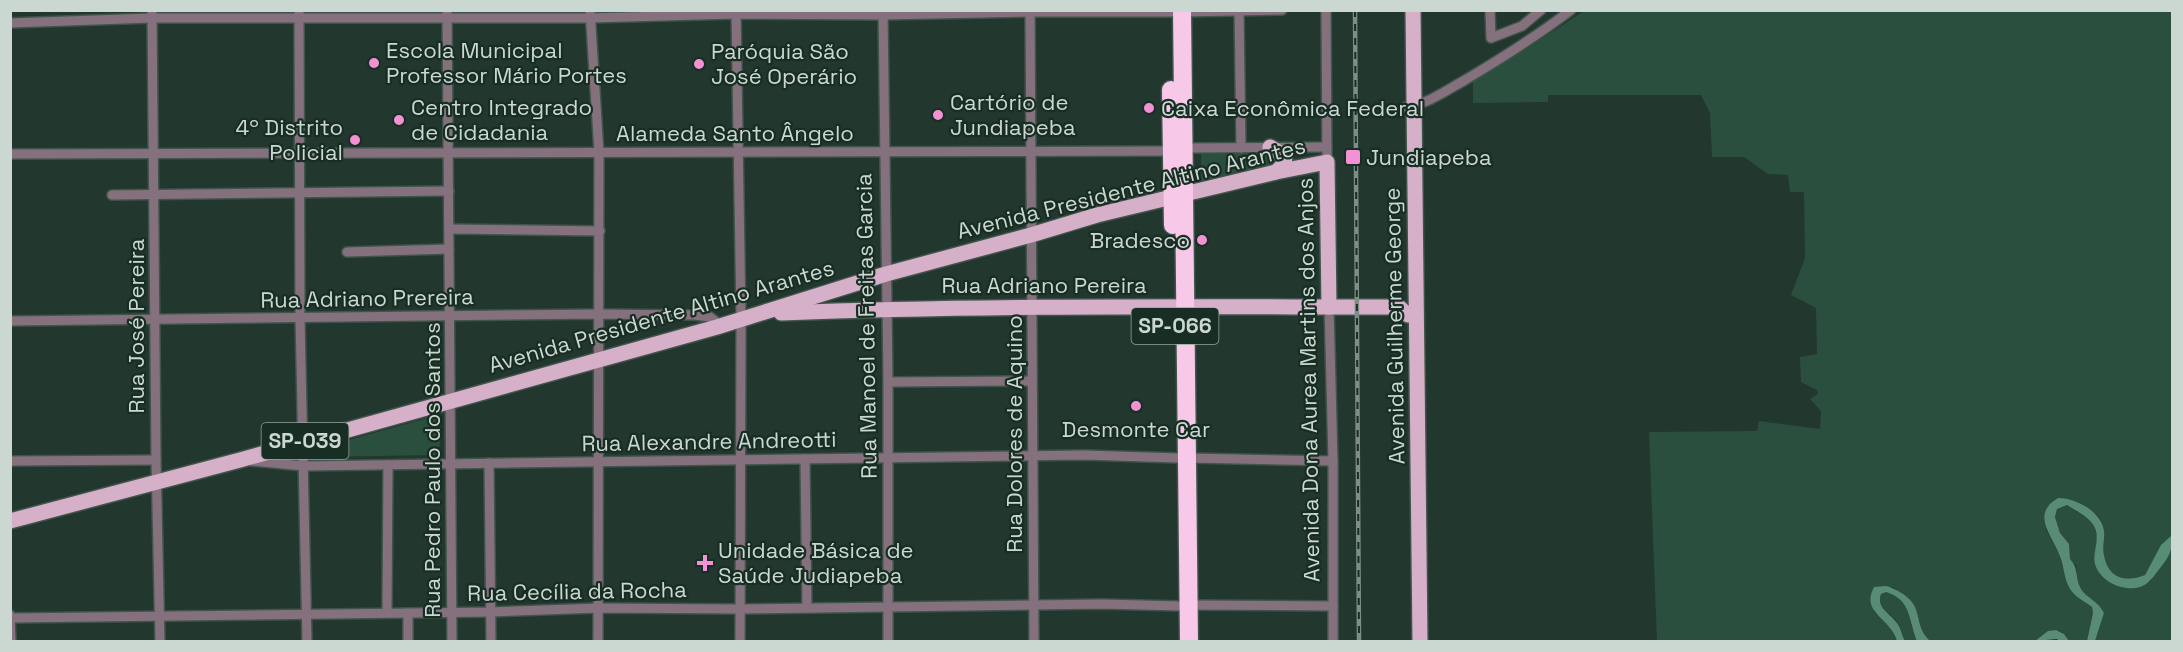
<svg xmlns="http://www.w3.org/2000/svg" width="2183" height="652" font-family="'Space Grotesk',sans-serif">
<rect width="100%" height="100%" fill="#22372d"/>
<!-- green -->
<g fill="#2b4f3f">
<path d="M1584,11H2172V535L2161,545L2145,575C2125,583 2108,578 2104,555C2101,542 2109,527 2097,515C2090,509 2068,502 2058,498L2046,529L2059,554L2068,586L2074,594L2092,607L2093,613L2087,641H2069C2058,623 2048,631 2035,641H1930L1919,628L1913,603L1893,587H1874V612L1890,627L1897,641H1657L1649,432L1757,431L1759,421L1820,429L1821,411L1810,399L1818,394L1817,390L1801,382L1800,357L1817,354L1816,308L1791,295L1805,258L1804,192H1790L1788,175L1768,174L1744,157H1712L1710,113L1701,95H1548V102L1473,103V80L1526,49Z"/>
<path d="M1267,152L1279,160L1273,165L1201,182V154Z"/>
<path d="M431,417L439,421C440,432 443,446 435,455L317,457V449Z"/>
<path d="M2067,505L2088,519L2095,527L2097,536L2095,555L2105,579L2150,582L2172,550V641H2095L2104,613C2098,599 2083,597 2079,586C2077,580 2077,572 2076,565L2070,560L2069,544L2060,533L2055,517L2057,509Z"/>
<path d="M1886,592C1915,601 1906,621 1918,641H1905C1902,636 1901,628 1897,622C1890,612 1876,608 1881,594Z"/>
</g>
<!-- water -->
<g fill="#588c74">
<path d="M2058,498C2076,498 2102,512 2104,531C2105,539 2102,547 2104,555C2108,578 2125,583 2145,575L2161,545L2172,535C2173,553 2168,558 2157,572C2152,579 2148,584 2140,587C2124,592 2100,582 2095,564C2092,553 2100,540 2095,528C2090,517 2076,511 2067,505L2057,509L2055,517L2060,533L2069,544L2070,559C2079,568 2075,577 2080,587C2085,598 2097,599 2104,613L2095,641H2087L2093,613L2092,607C2084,601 2075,597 2070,589C2064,580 2064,565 2059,554C2051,534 2031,514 2058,498Z"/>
<path d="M1886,586C1895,588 1910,597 1914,605C1921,620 1917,628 1930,641H1917C1908,620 1912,600 1886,592L1881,594C1876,608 1890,613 1897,623C1901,628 1902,636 1905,641H1897C1891,618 1860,613 1874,587Z"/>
<path d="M2056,630L2064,634L2069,641H2059L2057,639L2035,641L2048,631Z"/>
</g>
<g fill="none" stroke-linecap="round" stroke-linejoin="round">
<!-- street casing -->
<g stroke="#40544b" stroke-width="12">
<g id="street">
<path d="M152,10L156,460L160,642"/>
<path d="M299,10L300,318L307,642"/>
<path d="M447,10L452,642"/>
<path d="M590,10L599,153L598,642"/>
<path d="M736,10L741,320L740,642"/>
<path d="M1030,10L1034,642"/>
<path d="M1326,10L1327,162"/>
<path d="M1490,10L1491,38L1522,26L1541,10"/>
<path d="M883,11L888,382V642"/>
<path d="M1239,11L1241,148"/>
<path d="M1182,12L1282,10"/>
<path d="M10,23L152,18H590L736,14L883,15L1030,12H1171"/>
<path d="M1406,107C1428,104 1447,90 1465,80C1502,58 1537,36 1571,10"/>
<path d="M1185,148L1327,147"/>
<path d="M10,154L1172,151"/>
<path d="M112,195L449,191"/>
<path d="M449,229L600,231"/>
<path d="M347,252L449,249"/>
<path d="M1329,307L1333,461V642"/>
<path d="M10,321L599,314L694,315L710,317L715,321L717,327"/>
<path d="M888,382L1032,381"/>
<path d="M1188,458L1333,461"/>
<path d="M805,459L807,608"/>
<path d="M10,461L156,460"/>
<path d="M251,461L304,466L1084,455L1178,458"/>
<path d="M489,463L491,642"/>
<path d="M1190,605L1333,606"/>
<path d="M387,613L388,465"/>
<path d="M408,613V642"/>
<path d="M10,615L11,642"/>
<path d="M10,618L491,612L599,608L739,609L1102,604L1180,606"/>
</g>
</g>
<!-- primary casing -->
<g stroke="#40544b" stroke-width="18">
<g id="primary">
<path d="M1413,10L1420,642"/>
<path d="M1270,147L1285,156L1284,164L1276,172"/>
<path d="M781,313C987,305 1193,307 1399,307L1408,315"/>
<path d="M10,521L240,460L717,327L886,274L1031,235L1097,215L1276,172L1327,162L1329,307"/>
</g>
</g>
<!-- highway casing -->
<g stroke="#40544b" stroke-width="21">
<g id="highway">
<path d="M1182,10L1189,642"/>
<path d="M1171,90L1173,225"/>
</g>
</g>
<!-- street -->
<use href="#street" stroke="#84717d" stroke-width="9"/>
<!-- primary -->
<use href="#primary" stroke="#d6afc9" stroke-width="15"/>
<!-- highway -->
<use href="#highway" stroke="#f7c8e7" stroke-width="18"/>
<!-- rail casing -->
<g stroke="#7e8e86" stroke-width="4.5">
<path id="rail" d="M1355,10L1359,642"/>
</g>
<!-- rail -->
<use href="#rail" stroke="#182d23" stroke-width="2" stroke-dasharray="7" stroke-linecap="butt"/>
</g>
<!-- markers -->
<g fill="#f391d5" stroke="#182d23" stroke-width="2">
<circle cx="374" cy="63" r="6"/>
<circle cx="699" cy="64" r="6"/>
<circle cx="1149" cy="108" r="6"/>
<circle cx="938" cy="115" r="6"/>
<circle cx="399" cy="120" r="6"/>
<circle cx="355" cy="140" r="6"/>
<rect x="1345" y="149" width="16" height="16" rx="3"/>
<circle cx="1202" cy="240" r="6"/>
<circle cx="1136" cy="406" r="6"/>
<path d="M702 554h6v6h6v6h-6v6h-6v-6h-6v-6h6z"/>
</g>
<g text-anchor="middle" stroke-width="4.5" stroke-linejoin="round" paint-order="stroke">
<!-- shield labels -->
<g fill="#182d23" stroke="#95a59d" stroke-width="1.5">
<rect x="1131.5" y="308" width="87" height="36" rx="4.5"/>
<rect x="261.5" y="423" width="87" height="36" rx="4.5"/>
</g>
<g font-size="21" font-weight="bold" fill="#cbd8d1">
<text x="1175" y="333">SP-066</text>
<text x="305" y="448">SP-039</text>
</g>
<!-- poi labels -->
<g font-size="22" fill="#cbd8d1" stroke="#182d23" text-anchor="start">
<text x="386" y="58">Escola Municipal<tspan x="386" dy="25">Professor Mário Portes</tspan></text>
<text x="711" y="59">Paróquia São<tspan x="711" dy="25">José Operário</tspan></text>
<text x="950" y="110">Cartório de<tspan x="950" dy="25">Jundiapeba</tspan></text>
<text x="411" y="115">Centro Integrado<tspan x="411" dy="25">de Cidadania</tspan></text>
<text x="1161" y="116">Caixa Econômica Federal</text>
<text x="343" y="135" text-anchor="end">4º Distrito<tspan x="343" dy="25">Policial</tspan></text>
<text x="1366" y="165">Jundiapeba</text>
<text x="1190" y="248" text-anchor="end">Bradesco</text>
<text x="1136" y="437" text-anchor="middle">Desmonte Car</text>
<text x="718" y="558">Unidade Básica de<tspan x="718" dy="25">Saúde Judiapeba</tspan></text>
</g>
<!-- street labels -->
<g font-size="22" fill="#cbd8d1" stroke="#182d23">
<text x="735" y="141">Alameda Santo Ângelo</text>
<text transform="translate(1131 188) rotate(-14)" y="8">Avenida Presidente Altino Arantes</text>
<text x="1044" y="293">Rua Adriano Pereira</text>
<text transform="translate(367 298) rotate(-1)" y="8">Rua Adriano Prereira</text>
<text transform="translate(661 316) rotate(-16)" y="8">Avenida Presidente Altino Arantes</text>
<text transform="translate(136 326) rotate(-90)" y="8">Rua José Pereira</text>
<text transform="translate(866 326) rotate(-91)" y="8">Rua Manoel de Freitas Garcia</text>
<text transform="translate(1394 326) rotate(-91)" y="8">Avenida Guilherme George</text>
<text transform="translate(1308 380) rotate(-91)" y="8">Avenida Dona Aurea Martins dos Anjos</text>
<text transform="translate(1014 434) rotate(-90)" y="8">Rua Dolores de Aquino</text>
<text transform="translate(709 441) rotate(-1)" y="8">Rua Alexandre Andreotti</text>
<text transform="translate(432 470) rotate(-90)" y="8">Rua Pedro Paulo dos Santos</text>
<text transform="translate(577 591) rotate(-1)" y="8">Rua Cecília da Rocha</text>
</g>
</g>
<!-- border -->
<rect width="2183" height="652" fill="none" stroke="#cbd8d1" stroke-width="24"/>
</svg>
